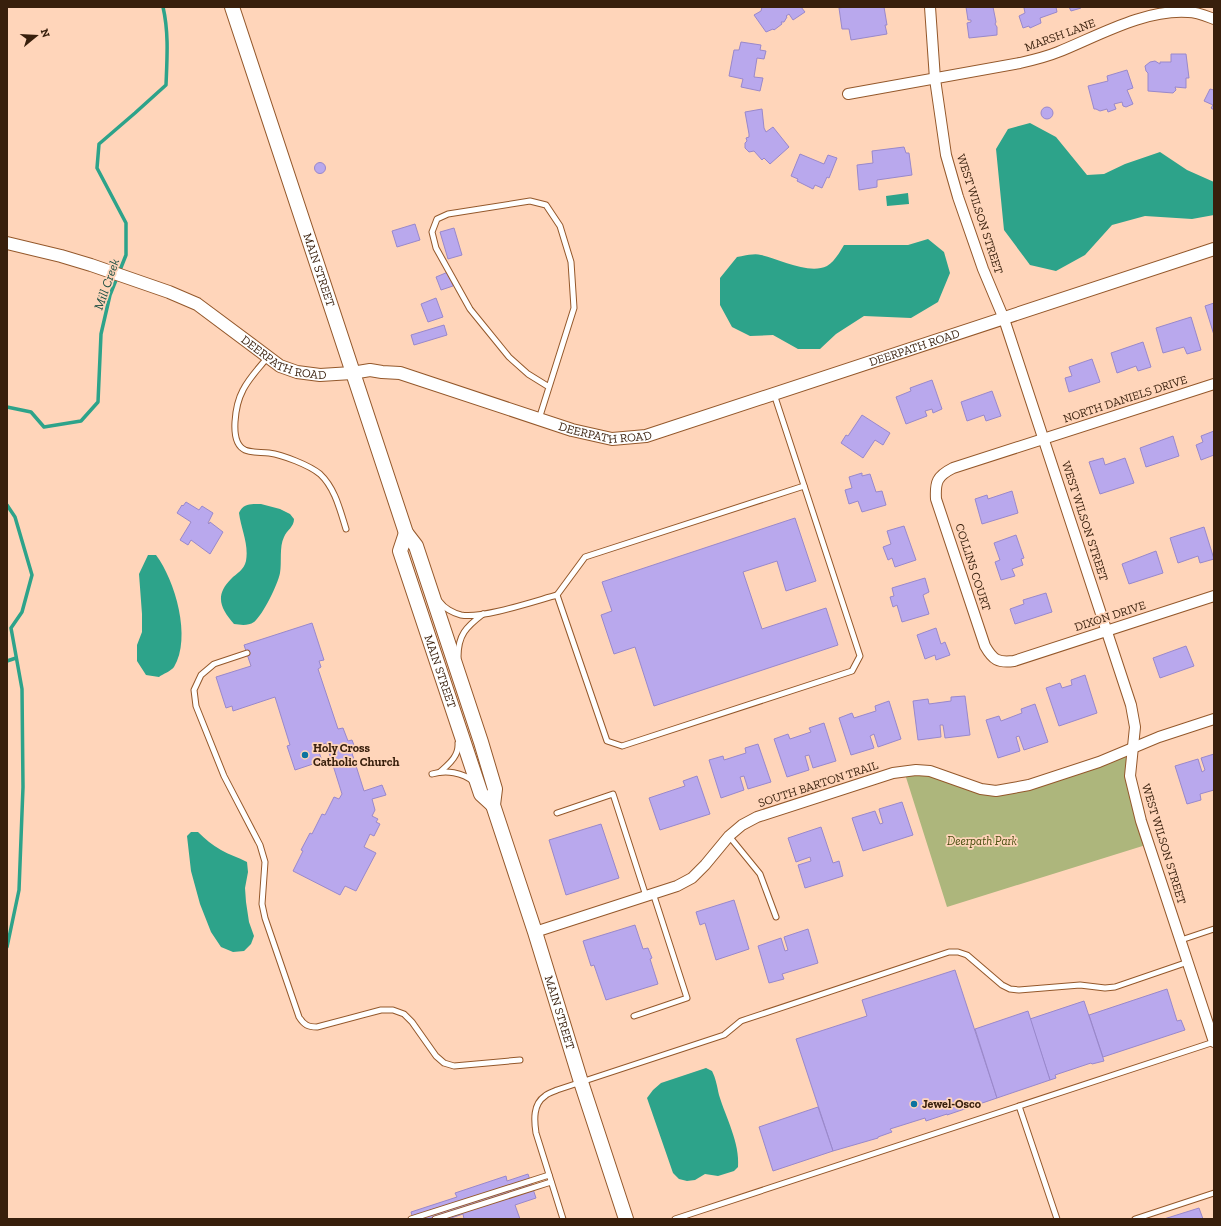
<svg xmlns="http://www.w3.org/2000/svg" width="1221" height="1226" font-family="'Zilla Slab',serif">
<rect width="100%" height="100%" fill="#ffd5ba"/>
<!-- green -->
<path fill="#adb67c" d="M1133,749L1130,776L1149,844L947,907L904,771L916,770L996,791Z"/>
<!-- water -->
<g fill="#2da38a">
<path d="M1030,123L1056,137L1087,175L1104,174L1125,164L1160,152L1187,170L1214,182V215L1192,219L1145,216L1112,225L1085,255L1056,271L1030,265L1004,230L996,149L1008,129Z"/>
<path d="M908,193L909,204L887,206L886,196Z"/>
<path d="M928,239L944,252L950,273L938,302L911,318L864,316L836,334L820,349H798L773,335L750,336L732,327L720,305V278L737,257C744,256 754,253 761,255C779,259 809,275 827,266C834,262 840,252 844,245H908Z"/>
<path d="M261,504L280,509L290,514L294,519C294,527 287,530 284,537C279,547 282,562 280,573C278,584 263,615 254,622C248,626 241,625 234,624C221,609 214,596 231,579C237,573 244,570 246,561C249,544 241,529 239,513C243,503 252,504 261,504Z"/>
<path d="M148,555H156C175,580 192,638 174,667C171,671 163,674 159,677L146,675L137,661V645L142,632V614L139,574Z"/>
<path d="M191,832H198C205,839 212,845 221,850C229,855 238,857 247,862L248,872L245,888L246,902L249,922L254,936L251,944L244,951L233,952L221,947L211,932L200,904L191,871L187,836Z"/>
<path d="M706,1068L712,1071C716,1079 717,1086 719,1095C726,1118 740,1143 738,1167L734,1171L718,1176L705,1174L695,1180L687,1181L679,1179L673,1173L647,1098L653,1090L661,1083Z"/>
</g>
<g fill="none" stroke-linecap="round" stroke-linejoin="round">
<!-- stream -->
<g stroke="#2da38a" stroke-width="3.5">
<path d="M7,407L31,412L44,427L81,421L98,402L101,334L110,295L126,255V223L97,168L99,144L135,113L166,85C167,59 169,33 163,7"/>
<path d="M7,505L15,517L32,575L22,612L11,628L22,689L23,787L19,890L7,947"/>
<path d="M7,661L16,658"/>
</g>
</g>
<!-- building -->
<g fill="#b9a8ed" stroke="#9988cb">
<path d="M762,7H801L805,12L793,20L789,14L786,16L787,17L784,22H781L782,24L774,30L773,29L766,32L754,15L761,11Z"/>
<path d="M845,7H884L887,25H885L887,34L851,40L849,29H842L839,8Z"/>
<path d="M966,7H993L996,22L995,24L997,27V35L969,38L967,23L971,22V20H968Z"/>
<path d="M1027,7H1056L1057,12L1040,18L1041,23L1030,28L1029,26L1023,28L1019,16L1025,13L1024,8Z"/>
<path d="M1069,7H1081V8L1071,11Z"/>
<path d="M741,42L761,45L760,50L766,51L764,59L757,58L754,77L763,78L760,91L741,87L743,79L729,76L734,50H739Z"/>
<path d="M1171,54H1186L1189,78H1186V88L1175,87L1176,90L1173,93L1148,91V73L1146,71L1145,66L1150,62L1155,61L1160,64V62H1171Z"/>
<path d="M1127,70L1133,88L1127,90L1133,104L1126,107L1123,106L1122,102L1114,104L1116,109L1108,112L1107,109L1100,111L1096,109H1094L1088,86L1108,81L1107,76Z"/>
<path d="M1210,89L1214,90V110L1211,108L1213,105L1204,101Z"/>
<circle cx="1047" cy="113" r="6"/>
<path d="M762,109L764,128L766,132L773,127L789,147L770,164L764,158L762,160L754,151L749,152L745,148V143L747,141L746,138L749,137V134L745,112Z"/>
<path d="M904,147L906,153H909L912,175L877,180V187L859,190L857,165L873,163L872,151Z"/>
<path d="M800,154L824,164L828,155L837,158L829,178L827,177L822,188L815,185L813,189L797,181L798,179L791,176Z"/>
<circle cx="320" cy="168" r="5.5"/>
<path d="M415,224L420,240L397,247L392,231Z"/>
<path d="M454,228L462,255L448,259L440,232Z"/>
<path d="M448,272L453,286L441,290L436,277Z"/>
<path d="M436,298L443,317L428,322L421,304Z"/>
<path d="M1214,303V335L1205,306Z"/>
<path d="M1191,317L1201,350L1187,354L1184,347L1163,353L1156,328Z"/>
<path d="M444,325L447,335L414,345L411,335Z"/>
<path d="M1143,342L1151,367L1138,371L1136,366L1117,373L1111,353Z"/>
<path d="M1092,359L1100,382L1069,392L1065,378L1072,376L1069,367Z"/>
<path d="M932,380L942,409L933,413L932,409L925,411L927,416L906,424L896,397L911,391L910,388Z"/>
<path d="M992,391L1001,416L986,421L984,415L967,421L961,402Z"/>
<path d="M862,415L890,433L883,445L875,440L863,458L841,443L846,435L848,436Z"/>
<path d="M1214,431V455L1201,460L1196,445L1203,442L1201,436Z"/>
<path d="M1173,436L1179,456L1146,467L1140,448Z"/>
<path d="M1103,458L1105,465L1125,458L1134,483L1100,494L1089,462Z"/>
<path d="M862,473V476L870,474L876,492L882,491L886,505L862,512L858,501L849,504L845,490L852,488L849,477Z"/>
<path d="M1012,491L1018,513L982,524L975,499L987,495L988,499Z"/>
<path d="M186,502L199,510L202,506L213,513L208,523L209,524L210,522L223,532L210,554L191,540L188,545L180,540L191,522L177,513L182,505L183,506Z"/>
<path d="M795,518L816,581L786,591L777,561L743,572L762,629L826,608L838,645L654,706L635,647L614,654L601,615L612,611L602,582Z"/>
<path d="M904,526L916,560L895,567L892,558L888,560L883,547L891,544L887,531Z"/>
<path d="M1204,527L1214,559L1200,563L1198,556L1178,563L1170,538Z"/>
<path d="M1016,535L1024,558L1021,559L1023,565L1012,569L1015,576L1001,580L995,562L1000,560L994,543Z"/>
<path d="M1156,551L1163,573L1129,584L1122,564Z"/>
<path d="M925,578L929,592L923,595L929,614L902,622L897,605L893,607L890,597L894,596L892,588Z"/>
<path d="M1046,593L1052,612L1015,624L1010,609L1024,604L1023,600Z"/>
<path d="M312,623L324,660L319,661L321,667L318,669L338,729L343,728L348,741L352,740L355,748L351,750L364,791L382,785L386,795L372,799L375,810L372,816L378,819L376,822L380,824L374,836L370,834L364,847L376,853L356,891L345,886L340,895L293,871L303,851L301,850L310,833L312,834L322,814L325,815L334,797L339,799L342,794L326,743L317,746L322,761L295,770L287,746L290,745L275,697L233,711L232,706L226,708L216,677L251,666L244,645Z"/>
<path d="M936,628L941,644L945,642L950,655L936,660L935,655L925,659L917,635Z"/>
<path d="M1186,646L1194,666L1160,678L1153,658Z"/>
<path d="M1085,675L1097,713L1059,726L1046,688L1060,683L1062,688L1072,685L1071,680Z"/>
<path d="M965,696L970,735L945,738L943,725H940L941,737L918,740L913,701L928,699L929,704L951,701V697Z"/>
<path d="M889,701L901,739L878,747L874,734L870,736L874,748L851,755L839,718L852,713L854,718L876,711L875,706Z"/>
<path d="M1035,704L1048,742L1024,750L1019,736L1016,737L1020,751L998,758L986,720L999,716L1001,721L1022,713L1021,709Z"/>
<path d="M824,723L836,761L813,768L809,755L805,756L809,770L787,777L774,739L788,734L790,739L811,732L809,728Z"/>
<path d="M758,744L771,782L748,789L744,776L740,777L744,790L721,798L709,760L723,756L724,760L746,753L745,748Z"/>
<path d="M1214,754V790L1200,794L1201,800L1187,804L1175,766L1198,759L1202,772L1205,770L1201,758Z"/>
<path d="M697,776L710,814L660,830L649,798L685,786L683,781Z"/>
<path d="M902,802L913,835L863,851L852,818L875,811L880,824L883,823L879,809Z"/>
<path d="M601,824L619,878L566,895L549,840Z"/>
<path d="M821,827L833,863L839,861L843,876L805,888L798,865L811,861L810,857L796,862L788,838Z"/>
<path d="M734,900L749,949L716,960L705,923L700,925L696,912Z"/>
<path d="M635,925L643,949L648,948L652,958L650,959L658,984L606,1000L594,965L591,966L583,941Z"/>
<path d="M808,929L818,963L782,974L784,979L769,983L758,946L781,938L785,951L788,950L784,937Z"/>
<path d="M955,970L997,1098L947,1115V1114L926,1121L925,1118L890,1129L892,1132L878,1137V1138L833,1151L796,1039L867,1016L862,1000Z"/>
<path d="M1167,989L1177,1021L1181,1020L1185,1030L1103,1057L1089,1015Z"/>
<path d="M1084,1001L1104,1061L1092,1064L1091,1063L1055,1075L1056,1078L1050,1080L1030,1019Z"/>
<path d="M1028,1011L1050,1080L997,1098L975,1029Z"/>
<path d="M818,1107L833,1151L773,1171L759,1127Z"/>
<path d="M528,1174L536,1198L515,1205L520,1219H464L463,1214L448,1219H413L411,1212L457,1197L455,1193L506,1176L507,1181Z"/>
<path d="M1199,1208L1203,1219H1164Z"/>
</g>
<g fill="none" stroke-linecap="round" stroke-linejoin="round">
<!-- service casing -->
<g stroke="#94582b" stroke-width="7">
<g id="service">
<path d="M267,358C259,368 249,378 243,390C236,403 228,442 245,450C252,453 261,452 269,453C283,455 309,465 320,474C335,488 340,510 346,529"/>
<path d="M539,419L574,308L571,262L560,226L546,205L530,201L448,214L437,219L432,232L436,248L470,309L509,357L528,374L549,387"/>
<path d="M557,595L585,557L804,486"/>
<path d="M440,602C444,608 453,613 461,615C482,619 535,601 557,595L607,741L622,746L852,671L860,656L774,394"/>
<path d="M247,653L214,664L201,675L194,690L196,706L224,776L260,845L265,862L262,904L265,918L299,1017C304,1025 308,1027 317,1027L381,1010H393L404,1014L412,1022L436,1056L444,1063L454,1066L520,1060"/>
<path d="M458,657C458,635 466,627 483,614"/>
<path d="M440,772C449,764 459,756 458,743"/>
<path d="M432,774C446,770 462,772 474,782"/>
<path d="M557,813L613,794L646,896"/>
<path d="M729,836L760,874L776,917"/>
<path d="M1181,940L1214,929"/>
<path d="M634,1016L687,998L653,893"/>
<path d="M1019,1106L1057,1219"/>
<path d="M411,1219L549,1175"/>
<path d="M435,1219L551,1182"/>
<path d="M563,1219L536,1133C534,1120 533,1104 545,1096C548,1093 553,1092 557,1090L724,1035L741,1021L949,952H958L967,955L1002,985L1010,989L1019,990L1080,985L1105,988L1115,987L1188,962"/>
<path d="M675,1219L1214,1042"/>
<path d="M1135,1219L1214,1193"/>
</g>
</g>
<!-- minor casing -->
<g stroke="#94582b" stroke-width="12">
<g id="minor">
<path d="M930,7L935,79L946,155L958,197L983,269L1004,319L1131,705L1135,727L1130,776L1141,821L1214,1042"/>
<path d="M848,94L1020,63C1033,60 1046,57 1058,52C1098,36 1144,9 1188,12C1197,12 1206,16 1214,19"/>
<path d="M1214,384L953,468C937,476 935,482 936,499L985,646C993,660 998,663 1014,661L1214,596"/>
<path d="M535,932L677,886L692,878L705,865L729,836L742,825L757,817L893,773L916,770L930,771L981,789L996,791L1013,788L1029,785L1099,762L1159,737L1214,719"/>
</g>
</g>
<!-- tertiary casing -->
<g stroke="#94582b" stroke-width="14">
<g id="tertiary">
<path id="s1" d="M7,243L61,256L91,265L169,292L197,304L280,366L297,372L320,375L352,373L370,370L382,372L400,373L572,430L612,439L646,436L1214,249"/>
</g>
</g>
<!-- secondary casing -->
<g stroke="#94582b" stroke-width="16">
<g id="secondary">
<path id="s2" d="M232,7L406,533L416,546L481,742L495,789L493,805L535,932L581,1082L626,1219"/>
<path id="s3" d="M406,533L400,551L481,794L493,805"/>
</g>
</g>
<!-- service -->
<use href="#service" stroke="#fff" stroke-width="5"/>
<!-- minor -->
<use href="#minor" stroke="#fff" stroke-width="10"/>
<!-- tertiary -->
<use href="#tertiary" stroke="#fff" stroke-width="12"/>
<!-- secondary -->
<use href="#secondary" stroke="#fff" stroke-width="14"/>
</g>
<!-- markers -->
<g fill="#0d739f" stroke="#ffd5ba" stroke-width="1.5">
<circle cx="305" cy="755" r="4"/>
<circle cx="914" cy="1104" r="4"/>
</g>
<g text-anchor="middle" stroke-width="3.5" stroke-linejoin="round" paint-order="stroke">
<!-- street labels -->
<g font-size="12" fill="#381f0c" stroke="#ffd5ba">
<text transform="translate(1060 35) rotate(-20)" y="4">MARSH LANE</text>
<text transform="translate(980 214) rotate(72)" y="4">WEST WILSON STREET</text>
<text dy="4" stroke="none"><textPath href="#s2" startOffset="277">MAIN STREET</textPath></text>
<text dy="4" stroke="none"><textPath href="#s1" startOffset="964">DEERPATH ROAD</textPath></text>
<text dy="4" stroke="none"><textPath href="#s1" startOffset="304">DEERPATH ROAD</textPath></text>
<text transform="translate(1125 399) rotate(-18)" y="4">NORTH DANIELS DRIVE</text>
<text dy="4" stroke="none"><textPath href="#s1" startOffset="640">DEERPATH ROAD</textPath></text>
<text transform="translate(1085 521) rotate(72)" y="4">WEST WILSON STREET</text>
<text transform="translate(973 567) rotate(72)" y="4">COLLINS COURT</text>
<text transform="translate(1110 616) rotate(-18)" y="4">DIXON DRIVE</text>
<text dy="4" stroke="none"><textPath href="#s3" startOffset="146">MAIN STREET</textPath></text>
<text transform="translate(818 784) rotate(-18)" y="4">SOUTH BARTON TRAIL</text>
<text transform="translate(1164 844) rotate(73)" y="4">WEST WILSON STREET</text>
<text dy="4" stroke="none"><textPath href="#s2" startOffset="1060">MAIN STREET</textPath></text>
</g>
<!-- poi labels -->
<g font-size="12" font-weight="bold" fill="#381f0c" stroke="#ffd5ba" text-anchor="start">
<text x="313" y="752">Holy Cross<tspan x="313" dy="14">Catholic Church</tspan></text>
<text x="922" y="1108">Jewel-Osco</text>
</g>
<!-- park labels -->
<g font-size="12" font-style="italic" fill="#474d0e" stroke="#ffd5ba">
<text x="982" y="845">Deerpath Park</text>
</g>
<!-- water labels -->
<g font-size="13" font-style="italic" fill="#205044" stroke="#ffd5ba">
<text transform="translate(106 284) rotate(-71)" y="5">Mill Creek</text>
</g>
</g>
<!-- border -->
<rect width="1221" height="1226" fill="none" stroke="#381f0c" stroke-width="16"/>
<!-- north arrow -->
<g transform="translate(36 36) rotate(72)" stroke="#ffd5ba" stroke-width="3" paint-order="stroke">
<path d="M0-3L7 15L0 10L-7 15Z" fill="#381f0c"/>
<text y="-6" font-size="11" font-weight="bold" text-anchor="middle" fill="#381f0c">N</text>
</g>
</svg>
